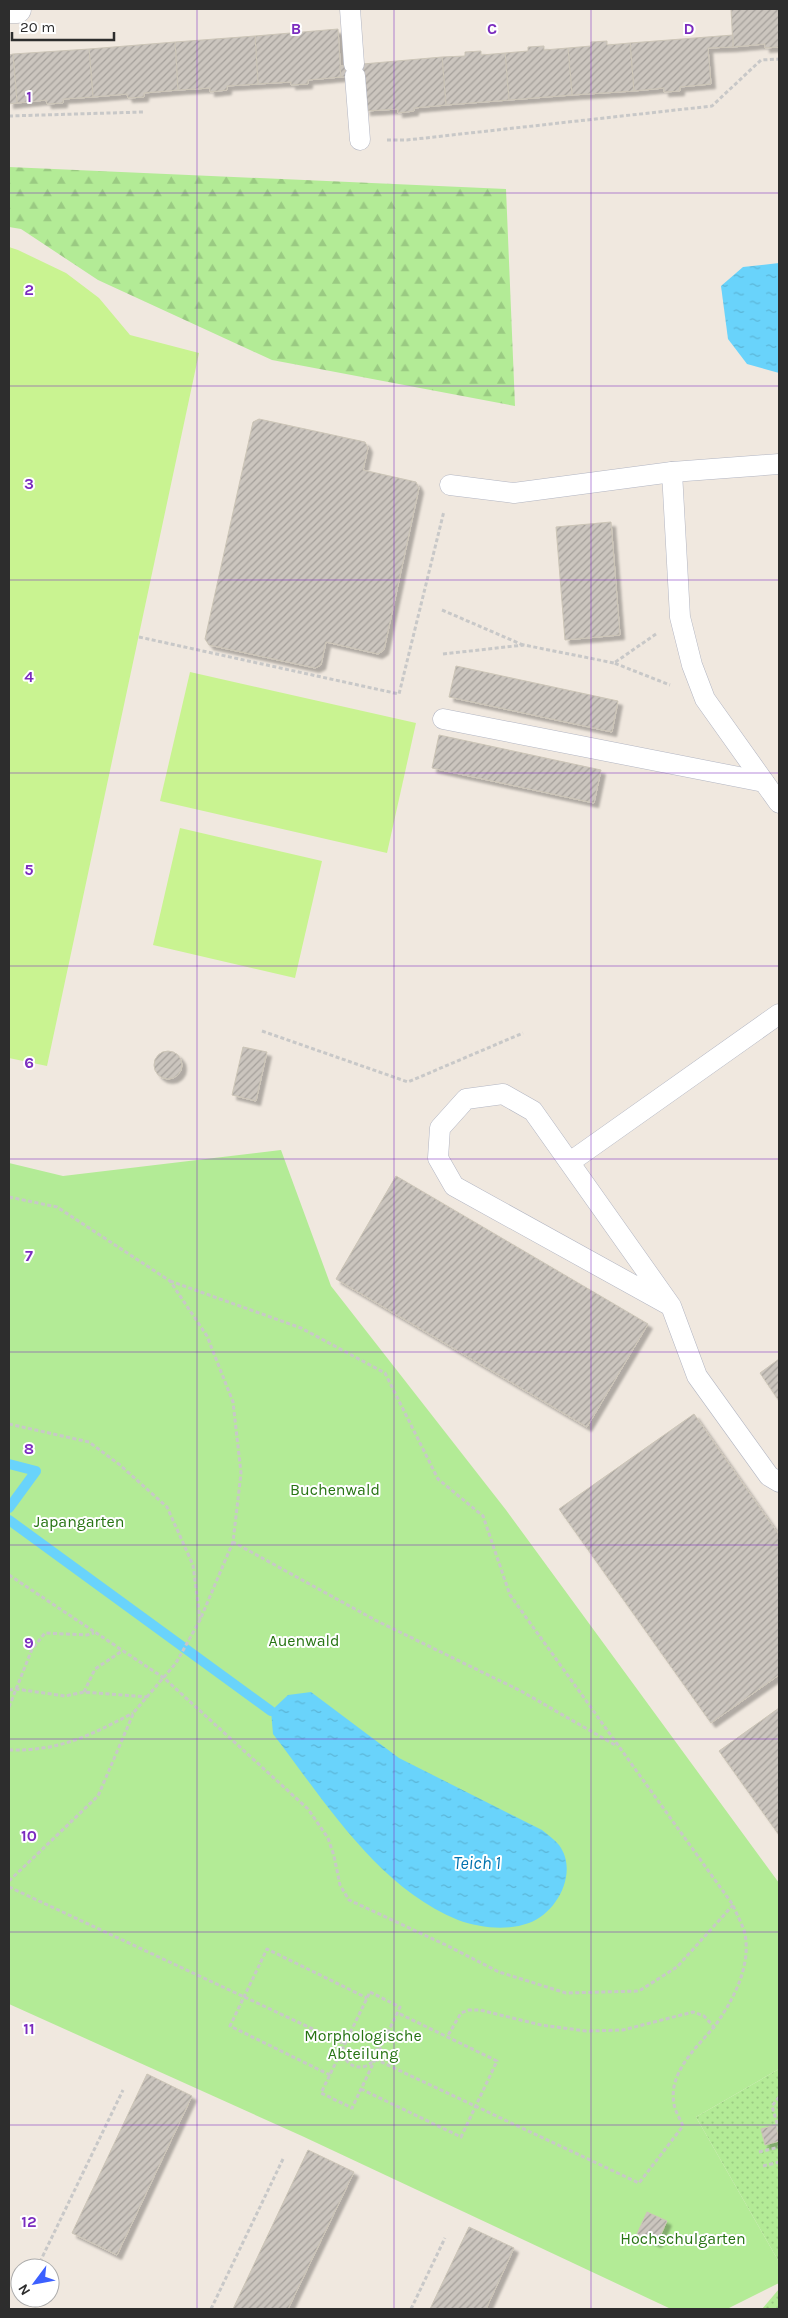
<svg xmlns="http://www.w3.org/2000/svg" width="788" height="2318" font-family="Karla,sans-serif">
<defs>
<pattern id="forest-firs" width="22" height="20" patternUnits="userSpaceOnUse" patternTransform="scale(1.25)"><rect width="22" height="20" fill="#b3eb96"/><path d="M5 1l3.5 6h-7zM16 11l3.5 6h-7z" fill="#9aca82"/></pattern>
<pattern id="park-dots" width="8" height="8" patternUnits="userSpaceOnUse" patternTransform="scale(1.25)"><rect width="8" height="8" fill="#b3eb96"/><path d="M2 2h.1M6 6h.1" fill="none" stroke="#9aca82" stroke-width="1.8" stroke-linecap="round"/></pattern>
<pattern id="water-ripples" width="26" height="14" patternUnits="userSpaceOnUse" patternTransform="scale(1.25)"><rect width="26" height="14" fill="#69d3fb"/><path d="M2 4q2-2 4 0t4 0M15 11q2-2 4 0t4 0" fill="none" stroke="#5bb5d7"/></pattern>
<pattern id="building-hatch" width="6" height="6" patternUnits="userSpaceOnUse" patternTransform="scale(1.25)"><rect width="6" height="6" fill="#cbc5be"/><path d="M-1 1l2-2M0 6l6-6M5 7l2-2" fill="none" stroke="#a5a09b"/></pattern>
<filter id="shadow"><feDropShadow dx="4.5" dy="4.5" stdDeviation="1" flood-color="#0004"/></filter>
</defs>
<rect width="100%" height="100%" fill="#f0e8df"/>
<!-- forest -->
<path fill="url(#forest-firs)" d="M9,167L506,189L515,406L272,360L98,280L21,229L9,227Z"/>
<!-- park -->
<g fill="url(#park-dots)">
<path d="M779,2069V2262L696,2117Z"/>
<path d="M779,2289V2309H762Z"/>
</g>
<!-- garden -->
<path fill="#b3eb96" d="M281,1150L331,1286L506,1510L779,1883V2069L696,2117L779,2262V2283L727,2309H671L302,2136L9,2004V1163L63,1176Z"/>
<!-- pitch -->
<g fill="#c9f391">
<path d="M9,247L18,250L66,273L99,298L130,335L199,353L47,1066L9,1058Z"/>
<path d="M190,672L416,723L387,853L160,801Z"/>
<path d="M180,828L322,861L295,978L153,945Z"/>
</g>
<!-- water -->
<g fill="url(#water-ripples)">
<path d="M779,263V373L747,364L728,339L721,286L743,267Z"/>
<path d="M311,1692L399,1758L542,1830C548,1835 555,1840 559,1845C579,1872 557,1913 529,1923C507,1931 480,1928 458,1920C377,1887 324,1800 273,1734L271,1711L288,1695Z"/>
</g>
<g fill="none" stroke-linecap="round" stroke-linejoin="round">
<!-- stream -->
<g stroke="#69d3fb" stroke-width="10">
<path d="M9,1464L36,1471L9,1508"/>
<path d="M9,1520L271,1711"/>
</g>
</g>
<!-- building -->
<g fill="url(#building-hatch)" stroke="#ccc5b7" filter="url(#shadow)">
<path d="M731,9H779V47L765,48V44L733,47Z"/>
<path d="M338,29L341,77L308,80V84L291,85V82L258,84L255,36Z"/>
<path d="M733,35V47L708,48L711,84L680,87V91L664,92V88L634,91L630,43Z"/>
<path d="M255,36L258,84L227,86V90L210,92V88L178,90L175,42Z"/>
<path d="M607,41V45L630,43L634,91L572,95L568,48L591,46V42Z"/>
<path d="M175,42L178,90L144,93V97L128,98L127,94L93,97L89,49Z"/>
<path d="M544,46V50L568,48L572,95L509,100L505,53L528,51V47Z"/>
<path d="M89,49L93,97L63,99V103L47,104L46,100L17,103L13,54Z"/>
<path d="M481,51V55L505,53L509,100L446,105L442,57L465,56V52Z"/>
<path d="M13,54L17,103L9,104V55Z"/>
<path d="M442,57L446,105L414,108V111L398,113V109L366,111L364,75L341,77L340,66Z"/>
<path d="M259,419L365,442L368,448L363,470L416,482L419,488L384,650L378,654L326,642L321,665L315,668L209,645L205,639L253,422Z"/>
<path d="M611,522L620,635L565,640L556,527Z"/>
<path d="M456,666L618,701L612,732L449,697Z"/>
<path d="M439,735L601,770L594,803L432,768Z"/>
<path d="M243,1047L267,1052L256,1101L232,1095Z"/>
<circle cx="168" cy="1065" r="14"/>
<path d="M396,1176L648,1324L587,1427L336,1279Z"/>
<path d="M779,1359V1401L760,1373Z"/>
<path d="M694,1414L779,1535V1675L711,1723L559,1509Z"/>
<path d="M779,1708V1835L719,1751Z"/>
<path d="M147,2074L192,2096L117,2255L72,2233Z"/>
<path d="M776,2125L779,2141L765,2145L761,2129Z"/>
<path d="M308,2150L354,2172L288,2309H233Z"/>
<path d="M647,2212L667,2221L657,2243L637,2234Z"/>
<path d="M469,2227L514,2248L486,2309H430Z"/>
</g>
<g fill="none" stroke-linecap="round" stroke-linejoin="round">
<!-- lane casing -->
<g stroke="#b2b5c2" stroke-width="21">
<g id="lane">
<path d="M350,9L354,64"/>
<path d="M355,76L360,140"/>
<path d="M672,472L779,464"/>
<path d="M450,485L514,493L672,472L680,617L692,665L705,699L779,803"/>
<path d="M443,719L764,782"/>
<path d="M570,1162L779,1014"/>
<path d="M671,1306L454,1186L438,1158L440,1128L466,1099L503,1094L533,1111L671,1306L697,1376L769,1476L779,1482"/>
</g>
</g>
<!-- street casing -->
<g stroke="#b2b5c2" stroke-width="29">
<path id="street" d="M9,9H17"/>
</g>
<!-- path -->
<g stroke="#c8c8c8" stroke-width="3" stroke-dasharray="4 2.5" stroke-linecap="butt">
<path d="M9,116L143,112"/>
<path d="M387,140H407L712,106L761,60L779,59"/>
<path d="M442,610L523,645"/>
<path d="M656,634L614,663L670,685"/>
<path d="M139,637L399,694L444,511"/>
<path d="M443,654L524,645L614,663"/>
<path d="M262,1031L408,1082L523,1033"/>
<path d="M9,1197L57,1207L170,1281L207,1336L233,1402L241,1473L233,1542L375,1620L521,1691L615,1745"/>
<path d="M170,1281L301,1328L385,1373L438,1479L483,1516L510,1595L733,1905C736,1913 741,1922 744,1930C753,1964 733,2001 714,2027L704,2016L693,2012L623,2030L586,2031L541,2025L480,2010H469L461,2013L447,2037"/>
<path d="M9,1424L89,1442L120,1465L167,1507L193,1565L200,1619"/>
<path d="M9,1575L164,1678L308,1809L328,1838L334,1856L340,1885L349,1900L446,1945L499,1972L566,1993L639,1991L677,1967L733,1905"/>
<path d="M9,1690L16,1689L65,1696L84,1692L147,1697"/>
<path d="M84,1692L95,1669L122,1651"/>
<path d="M9,1707L32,1649L45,1633L87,1635L94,1633"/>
<path d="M9,1750C60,1751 89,1736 133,1713"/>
<path d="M9,1881L98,1796L134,1712L176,1663L200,1620L233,1542"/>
<path d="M9,1887L345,2044"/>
<path d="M370,1992L400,2007L352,2108L321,2093Z"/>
<circle cx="360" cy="2050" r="17"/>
<path d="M375,2059L639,2183L683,2126C680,2119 675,2111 674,2104C668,2073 696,2048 714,2027"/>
<path d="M330,2075L230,2026L267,1949L367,1998"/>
<path d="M361,2089L461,2137L497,2061L398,2013"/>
<path d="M779,2097L772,2106L779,2130"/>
<path d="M759,2152L779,2147"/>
<path d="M763,2166L779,2162"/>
<path d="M37,2268L123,2090"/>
<path d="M211,2309L283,2159"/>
<path d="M411,2309L445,2238"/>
</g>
<!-- lane -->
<use href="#lane" stroke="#fff" stroke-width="20"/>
<!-- street -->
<use href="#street" stroke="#fff" stroke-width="28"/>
</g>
<!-- grid -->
<path fill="none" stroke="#7b2cbf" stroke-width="1" stroke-opacity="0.55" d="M197,9V2309M394,9V2309M591,9V2309M9,193H779M9,386H779M9,580H779M9,773H779M9,966H779M9,1159H779M9,1352H779M9,1545H779M9,1739H779M9,1932H779M9,2125H779"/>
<g text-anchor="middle" stroke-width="4" stroke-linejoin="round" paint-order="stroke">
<!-- park labels -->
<g font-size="16" fill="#277413" stroke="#fff">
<text x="335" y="1495">Buchenwald</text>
<text x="79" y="1527">Japangarten</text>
<text x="304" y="1646">Auenwald</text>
<text x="363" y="2041">Morphologische<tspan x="363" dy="18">Abteilung</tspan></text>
<text x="683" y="2244">Hochschulgarten</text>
</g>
<!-- water labels -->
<g font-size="18" font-style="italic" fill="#0072ae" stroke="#fff">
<text x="477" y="1869">Teich 1</text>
</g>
</g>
<g font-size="16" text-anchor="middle" font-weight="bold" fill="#7b2cbf" stroke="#fff" stroke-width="4" stroke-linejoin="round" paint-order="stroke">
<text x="296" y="34">B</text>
<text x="492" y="34">C</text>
<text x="689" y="34">D</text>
<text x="29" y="102">1</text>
<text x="29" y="295">2</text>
<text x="29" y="489">3</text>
<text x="29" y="682">4</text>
<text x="29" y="875">5</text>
<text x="29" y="1068">6</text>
<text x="29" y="1261">7</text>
<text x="29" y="1454">8</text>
<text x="29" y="1648">9</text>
<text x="29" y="1841">10</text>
<text x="29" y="2034">11</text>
<text x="29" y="2227">12</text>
</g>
<!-- border -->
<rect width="788" height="2318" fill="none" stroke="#2d2d2d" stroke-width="20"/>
<!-- north arrow -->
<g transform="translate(35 2283) rotate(238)"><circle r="24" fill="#ffffff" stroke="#ababab"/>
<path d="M0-4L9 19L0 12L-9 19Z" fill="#3c60ff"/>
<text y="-8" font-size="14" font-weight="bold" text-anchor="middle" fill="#2d2d2d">N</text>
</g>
<!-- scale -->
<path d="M12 32v8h102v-8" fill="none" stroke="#2d2d2d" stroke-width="2.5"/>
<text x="20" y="32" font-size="15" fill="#2d2d2d" stroke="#ffffff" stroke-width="4" paint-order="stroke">20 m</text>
</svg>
